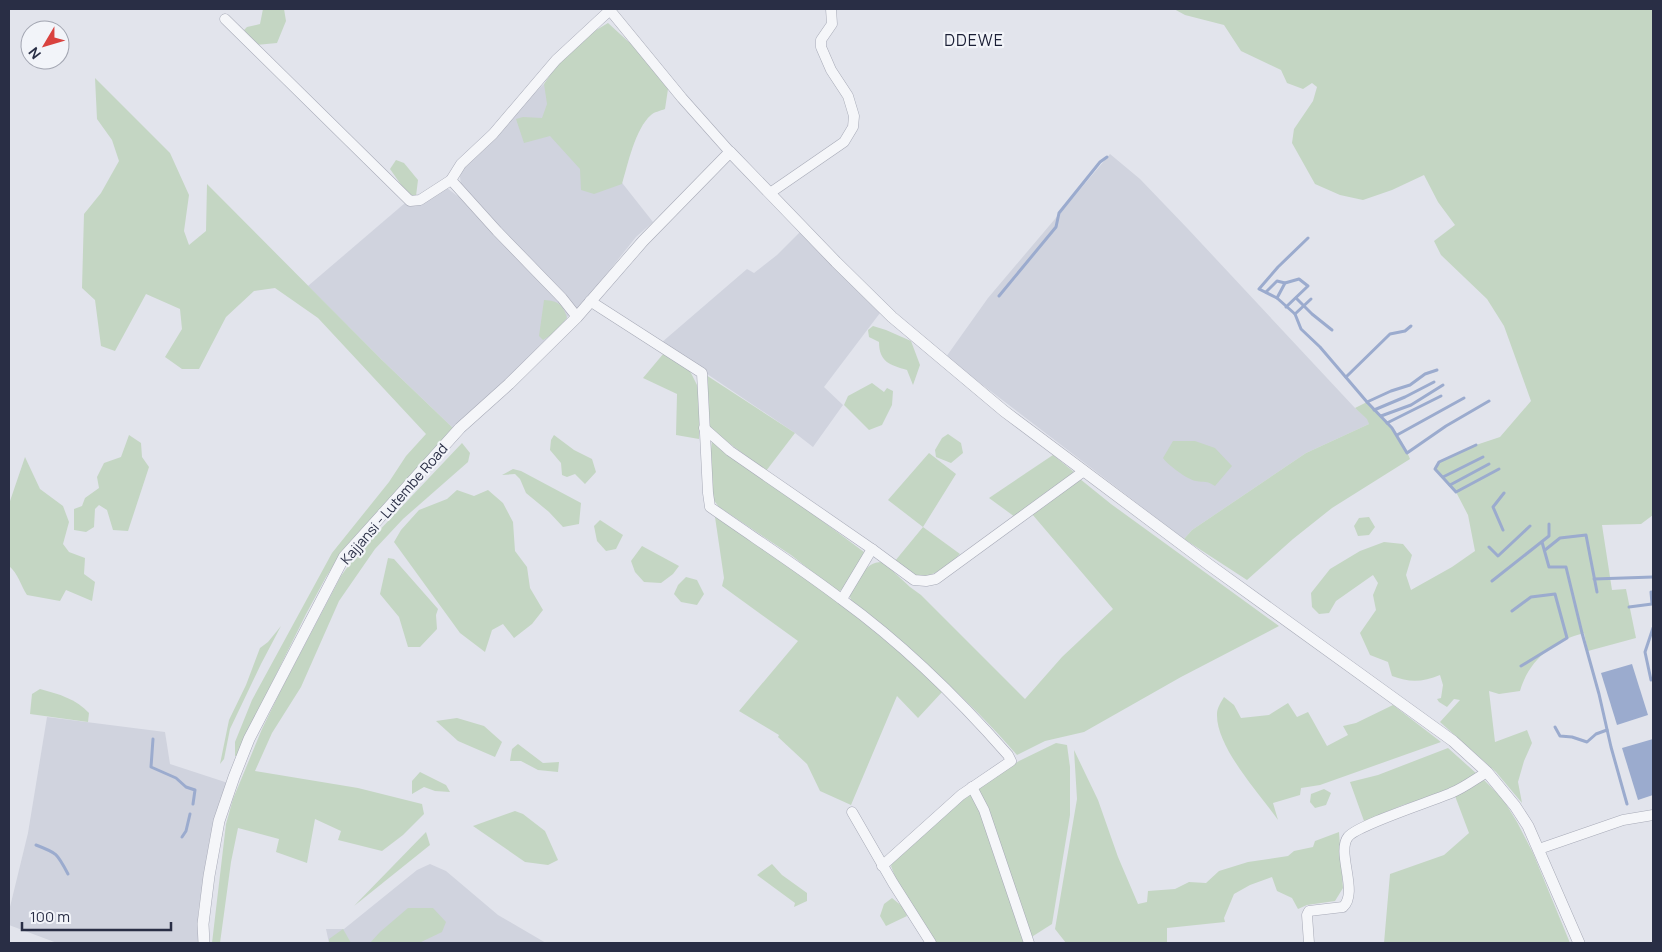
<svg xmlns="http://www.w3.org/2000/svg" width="1662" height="952" font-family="Manrope,sans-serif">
<rect width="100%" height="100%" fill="#e2e4ec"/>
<!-- built -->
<g fill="#d0d3de">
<path d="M544,84L653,222L636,237L577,311L523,255L461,185L460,177L462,168L521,106Z"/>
<path d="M1110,154L1140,179L1188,229L1355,408L1368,419L1369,424L1306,453L1192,530L1184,539L946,357L988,298Z"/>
<path d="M447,188L468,204L560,301L569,315L564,321L455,430L382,360L308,286L405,203Z"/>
<path d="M800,232L880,313L824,387L843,405L813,447L795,433L661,343L747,269L754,273L777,255Z"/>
<path d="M47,717L165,732L170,764L228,783L220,800L210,838L198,913V943H57L9,925V911L28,833Z"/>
<path d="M430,864L446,871L498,915L546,943H329L326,929H344L417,870Z"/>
</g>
<!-- green -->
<g fill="#c4d6c3">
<path d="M263,9H284L286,21L277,43L256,45L244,30L247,27L260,24Z"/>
<path d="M1174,9H1653V515L1641,524L1602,525L1612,590L1626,589L1636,638L1588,651L1584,633C1553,641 1529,660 1520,691L1499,694L1489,691L1495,742L1527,730L1532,743L1524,761L1518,782L1522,803L1496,772L1440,722L1460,700L1454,699L1447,707L1439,702L1437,699L1441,698L1443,685L1440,675C1423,682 1410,683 1392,676L1388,662L1370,655L1360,633L1376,610L1373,595L1378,583L1373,575L1336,601L1329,613L1319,614L1312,607L1311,593L1330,569L1360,551L1384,542L1403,544L1412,555L1406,575L1411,590L1452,567L1475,551L1468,515L1456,492L1435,469L1439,462L1476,445L1500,437L1531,401L1504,326L1487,299L1441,255L1434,241L1455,225L1438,202L1424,175L1392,190L1363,200L1340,195L1315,184L1292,143L1294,129L1313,101L1317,87L1312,83L1303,89L1287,83L1281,70L1241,51L1224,25L1185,15Z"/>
<path d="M608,23L643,55L668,89L665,109C660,111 654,112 651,115C635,129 628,164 622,184L594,194L581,190L580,169L550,136L524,143L516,119L523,117L542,118L547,104L544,84L564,54L588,35Z"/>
<path d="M95,78L170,153L189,195L184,231L189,245L206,231L207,184L382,360L455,430L346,546L326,577L306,614L249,729L238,756H235V742L252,700L332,553L389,482L406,456L426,434L318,318L275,288L254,291L226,317L199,369H182L165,357L182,329L180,309L146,294L115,351L101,346L95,300L82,288L84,214L101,193L119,161L112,140L97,119Z"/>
<path d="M396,160L404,163L418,180L416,196H409L390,169Z"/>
<path d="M544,300C558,301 563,304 567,318L554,333L543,340L539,336Z"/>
<path d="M873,326L886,330L911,341L920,365L913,385L907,370C890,365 879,362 879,342L869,337L868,330Z"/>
<path d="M664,353L690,371L700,391L699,439L676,435L677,394L643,378Z"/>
<path d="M706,375L795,433L766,471L709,428Z"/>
<path d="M872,383L884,392L887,388L893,391L892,405L882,425L869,430L844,405L848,396Z"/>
<path d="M1367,402C1384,419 1402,436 1410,459L1332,508L1293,539L1247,580L1184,539L1192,530L1306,453L1369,424L1367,419L1355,408Z"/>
<path d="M948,434L961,443L963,453L951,463L936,457L935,450L942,438Z"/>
<path d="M129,435L141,443L142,457L149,467L128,531L113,530L107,510L99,505L95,509L94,527L86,532L74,530V509L82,506L85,498L99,488L97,477L104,463L121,457Z"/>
<path d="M554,435L574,450L592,459L596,472L585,484L575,474L567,477L562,475L561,463L550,450L551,440Z"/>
<path d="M712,439L864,552C858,564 851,585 838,592L791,555L719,507L712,498L710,463Z"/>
<path d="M1173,441H1195L1215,448L1232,466L1215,486C1206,480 1205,483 1196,481C1188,480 1168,465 1163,458Z"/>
<path d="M462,443L470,453L468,462L403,519L375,549L339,601L301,687L272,733L255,771L358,788L422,804L424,814L403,835L382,851L338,840L341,831L315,819L307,863L276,852L279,839L238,828L231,862L220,943H212L226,824L233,799L262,729L281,690L341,576L357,554Z"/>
<path d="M929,453L956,474L923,527L960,554C949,564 929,582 914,575C907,572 901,565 895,561L923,527L888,500Z"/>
<path d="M1053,455L1074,472L1015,517L989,498Z"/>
<path d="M25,457L40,489L63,506L69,522L63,544L69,552L85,558L84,574L95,582L92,601L66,590L60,601L27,595C21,586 18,573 9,566V504Z"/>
<path d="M513,469L521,471L581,503L579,524L563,527L549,512L526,493L520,479L515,474L502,475Z"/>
<path d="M1080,479L1111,504L1279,626L1181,677L1084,732L1045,741L1017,755C968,698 911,650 852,603L849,594C858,580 865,561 883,562L910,587L921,595L1025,699L1062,657L1113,609L1032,514Z"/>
<path d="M457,490L474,496L488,490L503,503L513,522L515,551L527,567L530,588L543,610L532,624L514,638L503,624L492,630L485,652L460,633L394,542L401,530L419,510L447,499Z"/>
<path d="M718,516L787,564L889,641L943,691L918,718L897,696L851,805L820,791L807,764L778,737L779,735L739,711L798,641L722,586L724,578L715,517Z"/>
<path d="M1369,517L1375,527L1369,535L1358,536L1354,526L1359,518Z"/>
<path d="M600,520L623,535L616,549L606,551L597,541L594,526Z"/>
<path d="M642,546L679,566L673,574L661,583L644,582L635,572L631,561Z"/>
<path d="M388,558L394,559L438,609L436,615L437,629L420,647H408L399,617L380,594Z"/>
<path d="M686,577L697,580L704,594L697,605L681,602L674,594L678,585Z"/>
<path d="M281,626L261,664L230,729L224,759L220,764L229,720L246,685L260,648L268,642Z"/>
<path d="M40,689C59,694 76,699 89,713L88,722L30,714L32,694Z"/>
<path d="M1224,697L1234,705L1241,718L1269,715L1288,703L1297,717L1308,712L1327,746L1348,735L1343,726L1356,723L1393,705L1441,742L1320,785L1301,788L1300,795L1273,803L1278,820C1259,793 1216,747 1217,714C1217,708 1221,702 1224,697Z"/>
<path d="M457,718L484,726L502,742L495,757L458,741L436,721Z"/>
<path d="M1056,743L1067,745L1070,767V815L1052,924L1030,938L976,788L1019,761Z"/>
<path d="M518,744L543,763L559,762L558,772L538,770L521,761H510L512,749Z"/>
<path d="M1448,748L1477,774L1447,792L1403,805L1364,821L1350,782L1378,775Z"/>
<path d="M1074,750L1098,800L1118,857L1138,904L1147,902L1148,891L1175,889L1189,882L1206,883L1219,871L1248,862L1288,856L1294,851L1313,847L1315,841L1339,832L1343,888L1335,901L1307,905L1298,909L1292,898L1277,891L1272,877L1250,885L1234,894L1224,918L1225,922L1167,928V943H1066L1055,929L1077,799Z"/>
<path d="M420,772L446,785L450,792L435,791L424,787L412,794V781Z"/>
<path d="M1484,780L1503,799L1517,822L1533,853L1570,943H1384L1390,874L1444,855L1469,833L1455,796Z"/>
<path d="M1324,789L1331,793L1326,805L1315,808L1310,802L1311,794Z"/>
<path d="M970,790L975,798L1026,943H935L897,882L891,866L895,858Z"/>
<path d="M515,811L523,814L545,831L558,860L548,865L525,862L473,826Z"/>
<path d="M426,832L430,845L354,906Z"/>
<path d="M772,864L782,875L807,893V901L794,907L795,903L757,875Z"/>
<path d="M892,898L903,907L907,916L886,926L880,916L884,904Z"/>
<path d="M408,908H433L446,922L442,932L419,943H370L380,932Z"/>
<path d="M343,929L351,943H329V939Z"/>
</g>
<!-- water -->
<g fill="#9babce">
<path d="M1632,664L1648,715L1617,725L1601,673Z"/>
<path d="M1653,739V795L1638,800L1622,748Z"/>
</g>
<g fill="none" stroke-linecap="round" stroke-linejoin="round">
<!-- stream -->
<g stroke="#9babce" stroke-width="3">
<path d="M1308,238L1278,267L1259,289L1277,298L1295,314L1301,329L1320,347L1367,402L1392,428L1407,453L1446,426L1489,401"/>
<path d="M1266,292L1277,281L1285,283"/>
<path d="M999,296L1056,227L1059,213L1100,162L1107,157"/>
<path d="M1277,298L1285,283L1299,279L1308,286L1286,307"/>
<path d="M1296,298L1312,314L1332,330"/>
<path d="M1295,314L1311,299"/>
<path d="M1346,377L1390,334L1405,331L1411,326"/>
<path d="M1367,402L1391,391L1410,385L1425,374L1437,370"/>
<path d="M1374,410L1405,397L1434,382"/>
<path d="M1381,416L1411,405L1443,385"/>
<path d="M1387,423L1441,396"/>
<path d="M1397,435L1464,398"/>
<path d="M1476,445L1439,462L1435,469L1456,492L1499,469"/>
<path d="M1443,477L1483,457"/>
<path d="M1450,485L1489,464"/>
<path d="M1503,530L1493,507L1504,493"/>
<path d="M1542,542L1549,567H1566L1582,633L1599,694L1611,747L1627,804"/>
<path d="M1489,547L1498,556L1530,526"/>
<path d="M1545,550L1560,538L1586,535L1597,592"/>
<path d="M1594,579L1653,577"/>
<path d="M1492,581L1549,536V524"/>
<path d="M1629,607L1652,604L1651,592H1653"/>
<path d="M1512,611L1531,597L1555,594L1567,638L1521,666"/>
<path d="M1651,680L1645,652L1653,628"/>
<path d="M1555,727L1560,736L1572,737L1587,742L1596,734L1607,730"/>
<path d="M153,739L151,767L176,778L186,787L195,790L193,804"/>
<path d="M182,837L186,831L190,814"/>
<path d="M36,845C57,853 57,853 68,874"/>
</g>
<!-- minor casing -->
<g stroke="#a7aab7" stroke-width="11">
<g id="minor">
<path d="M609,9L682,98L730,152"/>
<path d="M225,19L410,201L420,200L451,180L461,164L493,134L556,60L610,10"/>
<path d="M451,180L497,231L562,298L577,317"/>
<path d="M770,193L844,142L853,127L854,116L848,96L831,70L821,47V40L832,24L831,9"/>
<path d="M590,301L702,373L708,493L710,507C754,538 799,567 841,599C903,644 958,698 1008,755L1011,761L961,795L882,866"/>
<path d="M704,428L730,451L872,549L914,580L926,581L936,579L1084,471"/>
<path d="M842,599L872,549"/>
<path d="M972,787L984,810L1029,943"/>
<path d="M852,812L893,883L931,943"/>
<path d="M1539,849L1623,820L1653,815"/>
<path d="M1309,943L1307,915L1309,911L1343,907C1359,893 1336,852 1348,837C1357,825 1433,801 1451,793C1464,788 1475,779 1487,772"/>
</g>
</g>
<!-- tertiary casing -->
<g stroke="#a7aab7" stroke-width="12">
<path id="tertiary" d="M204,943L203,924L209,876L219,821L234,777L249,739L344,557L460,428L509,384L577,317L643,241L730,152L836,262L892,317L1004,411L1208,564L1453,741L1487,772L1515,806L1528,826L1579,943"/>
</g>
<!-- minor -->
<use href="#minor" stroke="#f5f6f9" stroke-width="10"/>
<!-- tertiary -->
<use href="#tertiary" stroke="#f5f6f9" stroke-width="11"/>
</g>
<g text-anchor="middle" stroke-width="4.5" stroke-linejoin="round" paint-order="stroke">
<!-- street labels -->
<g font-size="14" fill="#292e45" stroke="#f2f4f9">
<text transform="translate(394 504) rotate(-49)" y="5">Kajjansi - Lutembe Road</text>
</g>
<!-- quarter labels -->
<g font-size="16" letter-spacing="1" fill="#1b1f36" stroke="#f2f4f9">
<text x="974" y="46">DDEWE</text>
</g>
</g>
<!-- border -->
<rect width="1662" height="952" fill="none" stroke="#292e45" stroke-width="20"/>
<!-- north arrow -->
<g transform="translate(45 45) rotate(232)"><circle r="24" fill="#f2f4f9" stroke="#a2a5b1"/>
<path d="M0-4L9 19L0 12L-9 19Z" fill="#d9423f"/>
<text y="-8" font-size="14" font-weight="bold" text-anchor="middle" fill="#292e45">N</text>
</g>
<!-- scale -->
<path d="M22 922v8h149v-8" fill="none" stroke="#292e45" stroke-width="2.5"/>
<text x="30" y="922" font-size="15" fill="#292e45" stroke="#f2f4f9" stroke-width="4" paint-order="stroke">100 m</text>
</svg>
